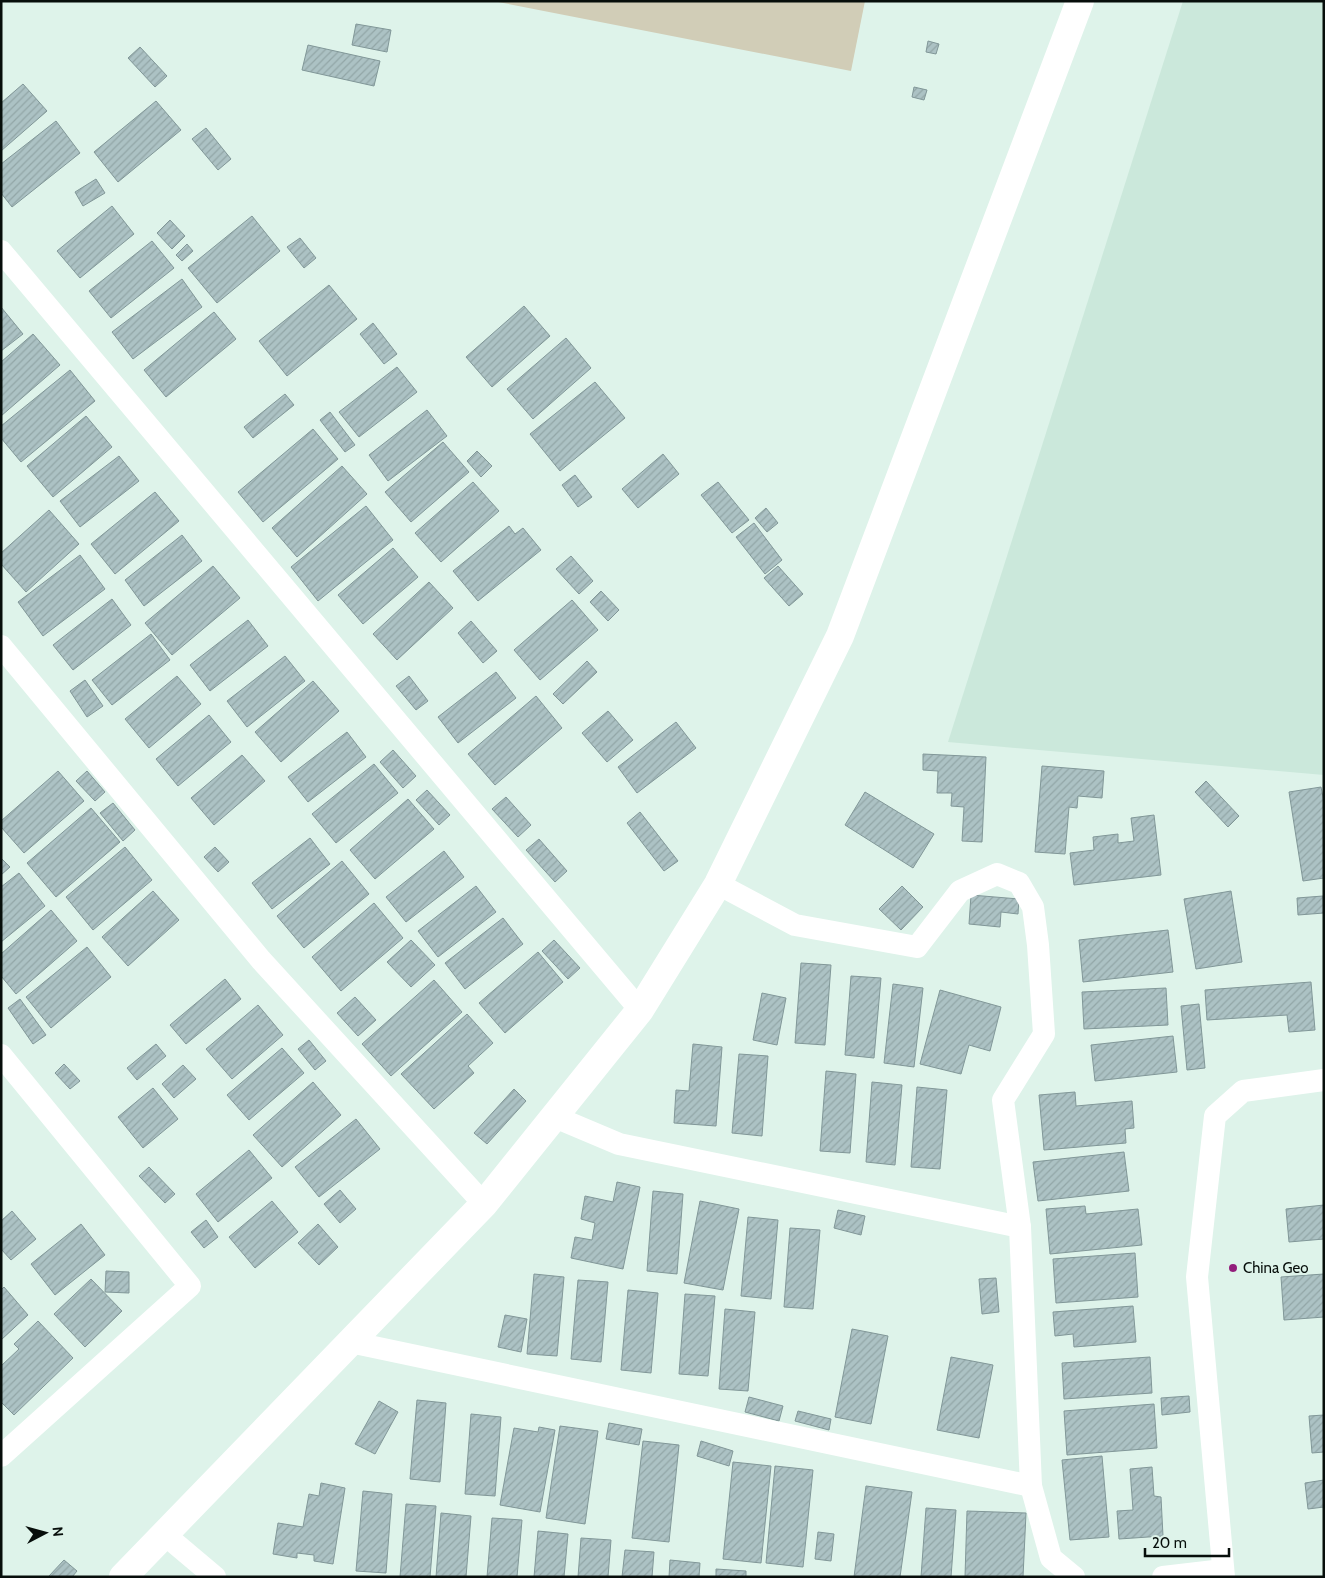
<svg xmlns="http://www.w3.org/2000/svg" width="1325" height="1578" font-family="Cabin,sans-serif">
<defs>
<pattern id="building-hatch" width="6" height="6" patternUnits="userSpaceOnUse" patternTransform="scale(1.25)"><rect width="6" height="6" fill="#acc2c4"/><path d="M-1 1l2-2M0 6l6-6M5 7l2-2" fill="none" stroke="#92a6a7"/></pattern>
</defs>
<rect width="100%" height="100%" fill="#def3ea"/>
<!-- built -->
<path fill="#cbe8db" d="M1183,1H1324V775L948,742Z"/>
<!-- green -->
<path fill="#d1cdb7" d="M493,1H865L851,71Z"/>
<!-- building -->
<g fill="url(#building-hatch)" stroke="#819798">
<path d="M356,24L391,30L387,52L352,45Z"/>
<path d="M928,41L939,44L936,54L926,52Z"/>
<path d="M308,45L380,61L374,86L302,70Z"/>
<path d="M140,47L167,76L155,87L128,58Z"/>
<path d="M23,84L47,111L1,151V103Z"/>
<path d="M914,87L927,90L924,100L912,97Z"/>
<path d="M156,101L181,130L118,182L94,152Z"/>
<path d="M56,121L80,153L12,207L1,193V164Z"/>
<path d="M206,128L231,159L218,170L192,139Z"/>
<path d="M96,179L105,193L83,206L75,192Z"/>
<path d="M112,206L134,234L80,278L57,251Z"/>
<path d="M252,216L280,251L217,303L188,268Z"/>
<path d="M170,220L185,236L172,249L157,233Z"/>
<path d="M300,238L316,258L304,268L287,247Z"/>
<path d="M152,241L174,268L111,318L89,291Z"/>
<path d="M187,244L193,251L182,261L176,255Z"/>
<path d="M182,279L202,307L133,359L112,332Z"/>
<path d="M329,285L357,319L287,376L259,341Z"/>
<path d="M524,306L550,336L492,387L466,357Z"/>
<path d="M1,307L23,334L1,351Z"/>
<path d="M214,312L236,339L166,397L144,370Z"/>
<path d="M373,323L397,354L384,364L360,334Z"/>
<path d="M33,334L60,365L1,416V362Z"/>
<path d="M566,338L591,368L533,419L507,389Z"/>
<path d="M397,367L417,392L359,437L339,412Z"/>
<path d="M70,370L95,401L21,462L1,438V426Z"/>
<path d="M595,382L625,418L560,471L530,434Z"/>
<path d="M285,394L294,405L253,438L244,427Z"/>
<path d="M427,410L447,436L388,481L369,455Z"/>
<path d="M330,412L355,445L345,452L320,420Z"/>
<path d="M86,416L112,447L53,497L27,466Z"/>
<path d="M313,429L338,459L263,522L238,492Z"/>
<path d="M443,442L469,472L411,522L385,492Z"/>
<path d="M477,451L492,466L481,477L467,461Z"/>
<path d="M663,454L679,474L638,508L622,489Z"/>
<path d="M119,456L139,481L80,527L60,501Z"/>
<path d="M342,466L367,494L297,557L272,528Z"/>
<path d="M575,475L592,497L578,507L562,485Z"/>
<path d="M473,482L499,511L441,562L415,533Z"/>
<path d="M718,482L749,520L732,533L701,495Z"/>
<path d="M155,492L179,521L115,574L91,544Z"/>
<path d="M366,506L393,540L318,601L291,567Z"/>
<path d="M766,508L778,523L767,532L755,518Z"/>
<path d="M49,510L79,544L26,592L1,564V553Z"/>
<path d="M754,523L782,560L765,574L736,537Z"/>
<path d="M509,526L515,534L523,528L541,550L478,601L453,571Z"/>
<path d="M182,535L202,561L144,606L125,580Z"/>
<path d="M393,548L418,577L363,624L338,595Z"/>
<path d="M80,555L105,589L43,636L18,602Z"/>
<path d="M571,556L593,581L579,594L556,569Z"/>
<path d="M213,566L240,598L172,655L145,623Z"/>
<path d="M778,566L803,594L789,606L764,578Z"/>
<path d="M429,582L453,608L397,660L373,634Z"/>
<path d="M601,591L619,610L608,621L590,602Z"/>
<path d="M112,599L131,625L73,670L53,645Z"/>
<path d="M572,600L598,630L540,680L514,650Z"/>
<path d="M248,620L268,646L210,691L190,665Z"/>
<path d="M471,621L497,651L483,663L458,633Z"/>
<path d="M151,634L170,660L112,705L92,680Z"/>
<path d="M285,656L305,681L247,727L227,701Z"/>
<path d="M587,661L597,672L563,704L553,694Z"/>
<path d="M496,672L516,698L458,743L438,717Z"/>
<path d="M177,676L201,704L149,748L125,719Z"/>
<path d="M409,676L428,701L416,710L396,686Z"/>
<path d="M85,680L103,706L87,717L70,691Z"/>
<path d="M313,681L339,711L281,762L255,732Z"/>
<path d="M536,696L562,728L495,785L468,754Z"/>
<path d="M608,711L633,740L607,762L582,733Z"/>
<path d="M209,715L231,742L178,786L156,759Z"/>
<path d="M676,722L696,748L637,793L618,767Z"/>
<path d="M347,732L366,757L308,802L288,777Z"/>
<path d="M393,750L416,776L403,788L380,762Z"/>
<path d="M923,754L986,757L982,842L962,841L964,807L951,806L952,793H937L938,771L923,770Z"/>
<path d="M242,755L265,781L214,825L191,798Z"/>
<path d="M374,764L398,793L336,843L312,814Z"/>
<path d="M1042,766L1104,771L1102,798L1078,796L1077,808L1069,807L1065,854L1035,852Z"/>
<path d="M58,771L84,801L24,853L1,827V821Z"/>
<path d="M87,771L105,792L95,801L76,781Z"/>
<path d="M1206,781L1239,816L1228,827L1195,792Z"/>
<path d="M1321,787L1324,802V878L1303,881L1289,792Z"/>
<path d="M427,790L450,815L439,825L416,800Z"/>
<path d="M865,792L934,834L913,868L845,825Z"/>
<path d="M506,797L531,825L518,837L492,809Z"/>
<path d="M408,799L434,829L375,879L350,850Z"/>
<path d="M113,803L135,830L123,841L100,813Z"/>
<path d="M91,808L120,842L56,897L27,863Z"/>
<path d="M640,812L678,861L664,871L627,823Z"/>
<path d="M1154,815L1161,875L1074,885L1070,853L1094,850L1093,837L1118,834V843L1134,841L1131,818Z"/>
<path d="M310,838L330,864L272,909L252,883Z"/>
<path d="M539,839L567,871L555,882L526,850Z"/>
<path d="M125,847L152,880L93,930L66,897Z"/>
<path d="M215,847L229,862L218,872L204,857Z"/>
<path d="M444,851L464,877L406,922L386,897Z"/>
<path d="M1,858L10,867L1,875Z"/>
<path d="M342,861L369,894L304,948L277,916Z"/>
<path d="M19,873L45,906L1,942V887Z"/>
<path d="M476,886L496,912L438,957L418,931Z"/>
<path d="M902,886L923,907L901,930L879,909Z"/>
<path d="M153,891L179,920L128,966L102,937Z"/>
<path d="M1231,891L1242,962L1196,969L1184,899Z"/>
<path d="M971,895L1019,899L1018,914L1001,912L1000,927L969,924Z"/>
<path d="M1323,896L1324,913L1298,915L1297,898Z"/>
<path d="M374,903L403,938L341,991L312,957Z"/>
<path d="M51,910L77,941L16,994L1,976V954Z"/>
<path d="M503,918L523,944L465,989L445,963Z"/>
<path d="M1168,930L1173,972L1083,982L1079,940Z"/>
<path d="M411,940L435,965L411,987L387,962Z"/>
<path d="M554,940L580,968L568,979L542,951Z"/>
<path d="M87,947L111,977L51,1028L26,997Z"/>
<path d="M538,952L563,982L505,1033L479,1003Z"/>
<path d="M801,963L831,965L825,1045L795,1043Z"/>
<path d="M851,976L881,978L874,1058L845,1055Z"/>
<path d="M225,979L241,999L186,1044L170,1025Z"/>
<path d="M434,980L462,1012L391,1076L362,1044Z"/>
<path d="M1311,982L1315,1030L1289,1032L1287,1015L1207,1020L1205,990Z"/>
<path d="M893,984L923,988L914,1067L884,1063Z"/>
<path d="M1166,988L1168,1025L1084,1029L1082,992Z"/>
<path d="M940,990L1001,1007L990,1051L969,1045L961,1074L920,1064Z"/>
<path d="M762,993L786,998L777,1045L753,1040Z"/>
<path d="M355,997L376,1020L358,1036L337,1013Z"/>
<path d="M20,999L46,1035L33,1044L8,1008Z"/>
<path d="M1199,1004L1205,1068L1187,1070L1181,1006Z"/>
<path d="M258,1005L283,1035L232,1079L206,1049Z"/>
<path d="M467,1014L493,1043L468,1066L474,1073L434,1109L401,1074Z"/>
<path d="M1173,1036L1177,1072L1095,1081L1091,1045Z"/>
<path d="M309,1040L326,1061L315,1070L298,1049Z"/>
<path d="M156,1044L166,1056L137,1080L127,1068Z"/>
<path d="M693,1044L722,1047L716,1126L674,1123L676,1090L689,1091Z"/>
<path d="M282,1048L304,1073L249,1120L227,1095Z"/>
<path d="M739,1054L768,1056L762,1136L732,1133Z"/>
<path d="M64,1064L80,1081L70,1089L55,1073Z"/>
<path d="M183,1065L196,1079L174,1098L162,1084Z"/>
<path d="M826,1071L856,1074L850,1153L820,1151Z"/>
<path d="M313,1082L341,1115L282,1167L253,1135Z"/>
<path d="M872,1082L902,1085L895,1165L866,1162Z"/>
<path d="M917,1087L947,1090L940,1169L911,1167Z"/>
<path d="M153,1088L178,1119L143,1148L118,1117Z"/>
<path d="M514,1089L526,1101L487,1144L474,1133Z"/>
<path d="M1075,1092L1076,1106L1132,1101L1134,1128L1125,1129L1126,1143L1044,1150L1039,1095Z"/>
<path d="M356,1119L380,1149L319,1197L295,1167Z"/>
<path d="M249,1150L272,1178L218,1222L196,1194Z"/>
<path d="M1124,1152L1129,1191L1038,1201L1033,1162Z"/>
<path d="M149,1167L175,1194L165,1203L139,1176Z"/>
<path d="M617,1182L640,1187L623,1269L571,1258L575,1237L592,1240L595,1223L581,1219L585,1196L613,1202Z"/>
<path d="M340,1190L356,1209L340,1223L324,1204Z"/>
<path d="M653,1191L683,1194L677,1274L647,1271Z"/>
<path d="M272,1201L298,1232L255,1268L229,1237Z"/>
<path d="M700,1201L739,1209L723,1290L684,1283Z"/>
<path d="M1324,1205V1239L1289,1242L1286,1209Z"/>
<path d="M1085,1206L1086,1214L1138,1209L1142,1245L1050,1254L1046,1209Z"/>
<path d="M838,1210L865,1216L861,1235L834,1228Z"/>
<path d="M12,1211L36,1239L11,1260L1,1249V1221Z"/>
<path d="M748,1217L778,1220L771,1299L741,1296Z"/>
<path d="M206,1220L218,1237L204,1248L191,1232Z"/>
<path d="M81,1224L105,1255L55,1295L31,1264Z"/>
<path d="M318,1224L338,1247L319,1265L298,1243Z"/>
<path d="M790,1228L820,1230L813,1309L784,1307Z"/>
<path d="M1135,1253L1138,1297L1056,1303L1053,1259Z"/>
<path d="M106,1271L129,1272V1293L105,1292Z"/>
<path d="M534,1274L564,1277L557,1356L527,1354Z"/>
<path d="M1324,1274V1317L1284,1320L1281,1277Z"/>
<path d="M996,1278L999,1312L982,1314L979,1279Z"/>
<path d="M91,1279L122,1311L85,1347L54,1314Z"/>
<path d="M578,1280L608,1282L601,1362L571,1359Z"/>
<path d="M4,1287L28,1315L1,1340V1290Z"/>
<path d="M628,1290L658,1293L651,1373L621,1370Z"/>
<path d="M685,1294L715,1296L708,1376L679,1374Z"/>
<path d="M1133,1306L1136,1342L1074,1347L1073,1334L1055,1336L1053,1312Z"/>
<path d="M725,1309L755,1312L748,1391L719,1389Z"/>
<path d="M505,1315L527,1319L521,1352L498,1347Z"/>
<path d="M38,1321L73,1358L14,1415L1,1402V1366L19,1349L14,1344Z"/>
<path d="M852,1329L888,1336L871,1424L835,1417Z"/>
<path d="M951,1357L993,1365L979,1438L937,1430Z"/>
<path d="M1150,1357L1152,1393L1064,1399L1062,1363Z"/>
<path d="M1189,1396L1190,1412L1162,1415L1161,1398Z"/>
<path d="M749,1397L783,1406L779,1421L745,1412Z"/>
<path d="M417,1400L446,1403L440,1482L410,1479Z"/>
<path d="M379,1401L398,1412L375,1454L355,1444Z"/>
<path d="M1154,1404L1157,1448L1067,1455L1064,1411Z"/>
<path d="M798,1411L831,1419L829,1430L795,1421Z"/>
<path d="M471,1414L501,1417L495,1496L465,1494Z"/>
<path d="M1324,1415V1452L1312,1453L1309,1416Z"/>
<path d="M609,1423L642,1429L639,1445L606,1439Z"/>
<path d="M560,1426L598,1431L585,1524L546,1518Z"/>
<path d="M539,1427L555,1430L540,1512L500,1505L514,1428L538,1432Z"/>
<path d="M643,1441L679,1445L669,1542L632,1538Z"/>
<path d="M701,1441L733,1451L729,1466L697,1456Z"/>
<path d="M1102,1456L1109,1537L1070,1540L1062,1460Z"/>
<path d="M733,1462L771,1466L761,1563L723,1559Z"/>
<path d="M775,1466L813,1470L803,1567L766,1563Z"/>
<path d="M1152,1467L1154,1496L1161,1497L1163,1536L1119,1539L1117,1511L1133,1510L1130,1469Z"/>
<path d="M1324,1480V1507L1308,1509L1305,1483Z"/>
<path d="M321,1483L345,1488L333,1564L314,1561V1555L297,1553V1558L273,1554L278,1523L303,1527L309,1494L319,1496Z"/>
<path d="M866,1486L912,1492L900,1577H854Z"/>
<path d="M363,1491L392,1494L386,1573L356,1571Z"/>
<path d="M406,1504L436,1506L430,1577H400Z"/>
<path d="M926,1508L956,1510L951,1577H921Z"/>
<path d="M967,1511L1026,1513L1023,1577H965Z"/>
<path d="M441,1513L471,1516L466,1577H436Z"/>
<path d="M492,1518L522,1520L517,1577H487Z"/>
<path d="M538,1531L568,1534L564,1577H534Z"/>
<path d="M818,1532L834,1534L831,1561L815,1559Z"/>
<path d="M581,1538L611,1540L608,1577H578Z"/>
<path d="M625,1550L654,1552L652,1577H622Z"/>
<path d="M64,1560L77,1571L72,1577H51L49,1576Z"/>
<path d="M670,1560L700,1563L699,1577H669Z"/>
<path d="M716,1569L746,1571V1577H716Z"/>
</g>
<g fill="none" stroke-linecap="round" stroke-linejoin="round">
<!-- minor -->
<g stroke="#fff" stroke-width="22">
<path d="M1,251L640,1010"/>
<path d="M1,646L261,960L484,1204"/>
<path d="M718,884L795,925L917,947L960,891L997,874L1019,883L1033,907L1038,945L1044,1034L1003,1100L1020,1227L1031,1486L1051,1558L1074,1577"/>
<path d="M1,1055L190,1286L1,1456"/>
<path d="M555,1117L619,1144L1020,1227"/>
<path d="M350,1342L1031,1486"/>
<path d="M164,1534L215,1577"/>
<path d="M1163,1577L1223,1570"/>
<path d="M1224,1577L1197,1277L1215,1116L1243,1091L1324,1080"/>
</g>
<!-- tertiary -->
<path stroke="#fff" stroke-width="28" d="M123,1577L484,1204L640,1010L718,884L840,636L1080,1"/>
</g>
<!-- markers -->
<circle fill="#921d7b" stroke="#def3ea" stroke-width="2" cx="1233" cy="1268" r="5"/>
<g text-anchor="middle" stroke-width="4" stroke-linejoin="round" paint-order="stroke">
<!-- poi labels -->
<g font-size="15" fill="#070e0b" stroke="#def3ea" text-anchor="start">
<text x="1243" y="1273">China Geo</text>
</g>
</g>
<!-- border -->
<rect width="1325" height="1578" fill="none" stroke="#070e0b" stroke-width="5"/>
<!-- north arrow -->
<g transform="translate(45 1533) rotate(84)" stroke="#def3ea" stroke-width="4" paint-order="stroke">
<path d="M0-4L9 19L0 12L-9 19Z" fill="#070e0b"/>
<text y="-8" font-size="14" font-weight="bold" text-anchor="middle" fill="#070e0b">N</text>
</g>
<!-- scale -->
<path d="M1145 1548v8h84v-8" fill="none" stroke="#070e0b" stroke-width="2.5"/>
<text x="1152" y="1548" font-size="15" fill="#070e0b" stroke="#def3ea" stroke-width="4" paint-order="stroke">20 m</text>
</svg>
